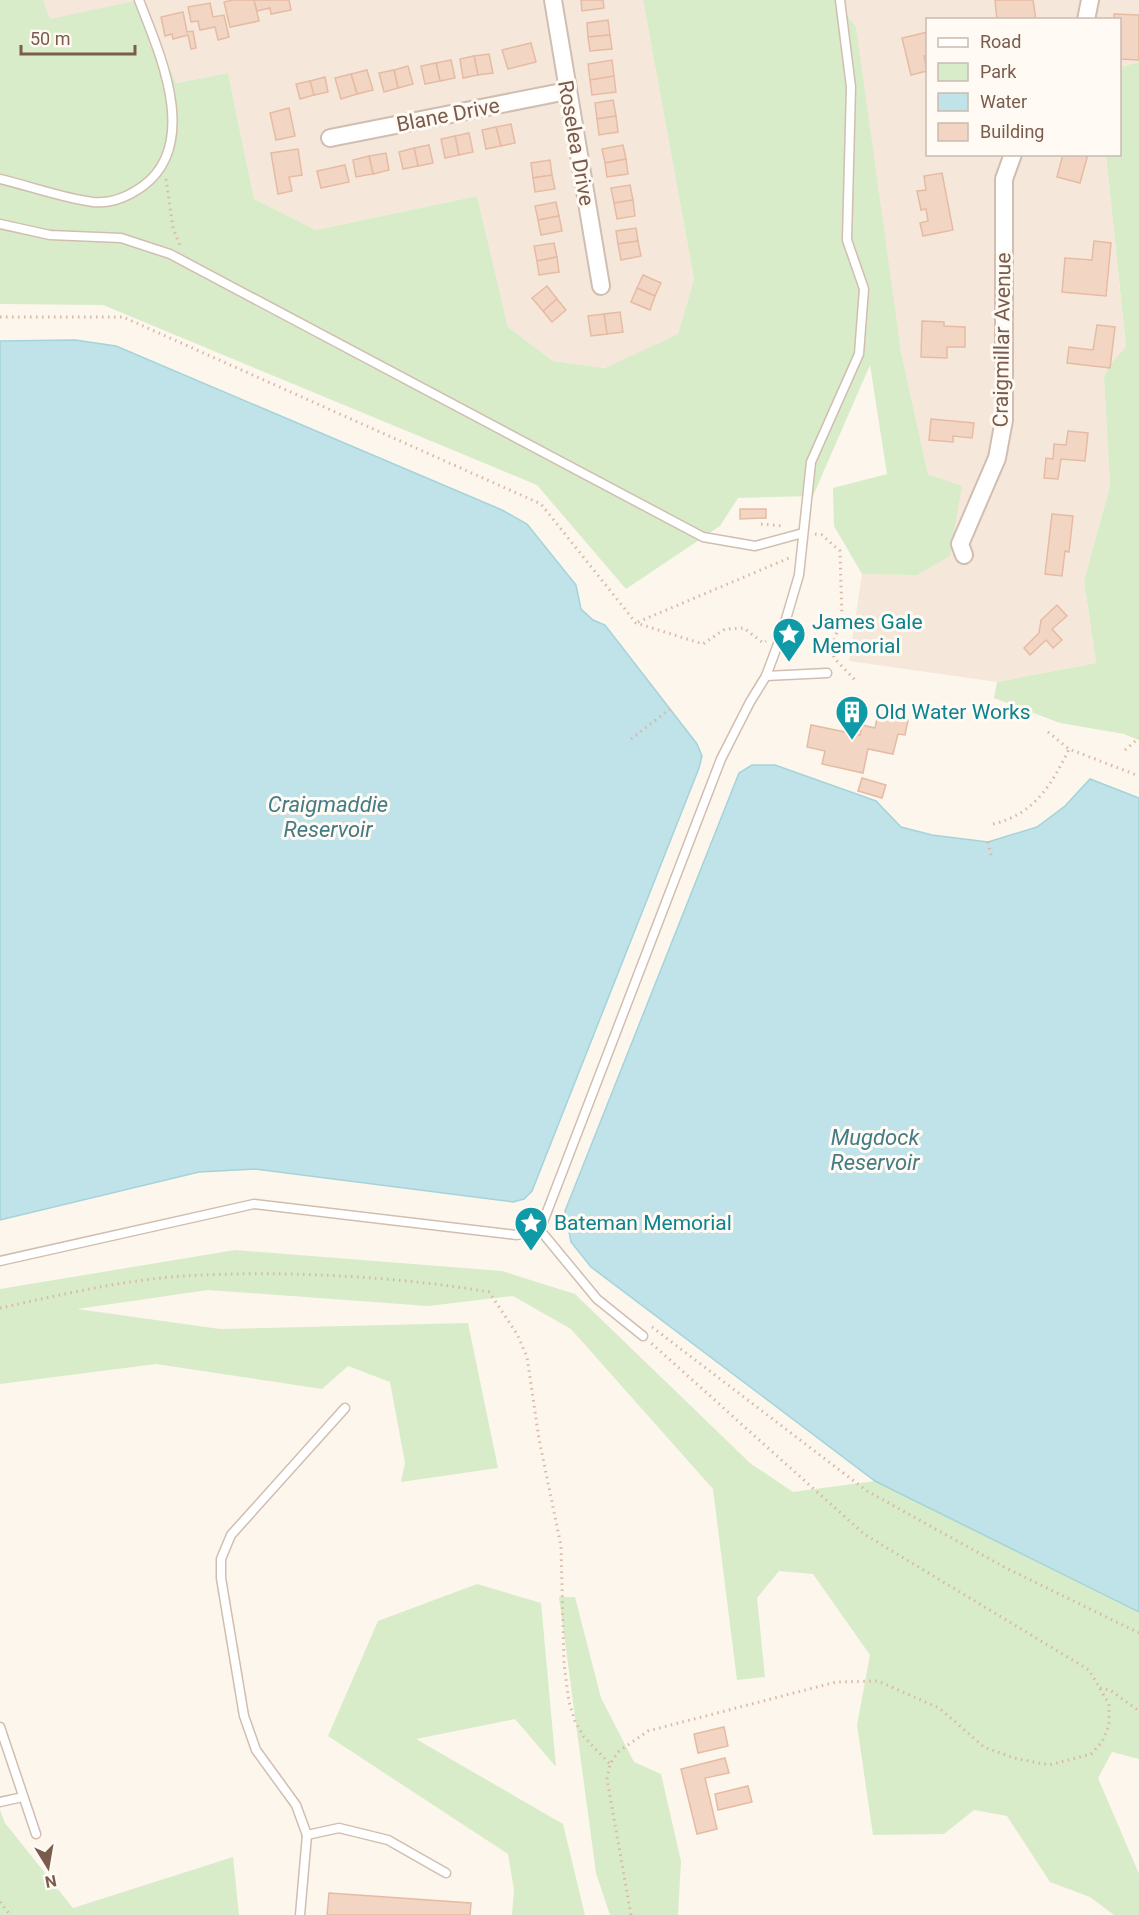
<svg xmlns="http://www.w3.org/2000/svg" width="1139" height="1915" font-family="Roboto,sans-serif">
<rect width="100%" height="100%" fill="#fdf6ec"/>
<!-- residential -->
<g fill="#f5e8da">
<path d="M43,0H643L694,279L678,334L606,368L553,361L508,327L477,196L316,230L254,199L228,73L176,83L49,19Z"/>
<path d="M836,0H1139V62L1120,67V20H928V154L1106,155L1126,348L1104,378L1110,486L1084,581L1096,663L997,682L849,661L862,574L917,575L962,486L928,474L901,352L863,103L856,27Z"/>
</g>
<!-- green -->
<g fill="#d8ecc9">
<path d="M0,0H43L50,19L139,0L176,83L228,73L254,199L316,230L477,196L508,327L553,361L605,368L678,334L694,279L643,0H836L856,27L901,352L928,474L962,486L950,556L917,575L862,574L834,526L833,488L887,474L870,365L813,496L738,498L720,526L626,589L537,485L103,305L0,304Z"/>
<path d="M1139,62V740L1124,734L1060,723L994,698L997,682L1096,663L1084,581L1110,486L1104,378L1109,366L1126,347L1106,155L1120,154V67Z"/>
<path d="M235,1250L502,1271L575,1294L750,1463L793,1492L875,1481L1139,1612V1759L1112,1752L1098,1778L1139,1874V1915H1114L1090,1897L1050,1882L1007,1816L974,1810L944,1834L873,1835L857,1725L870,1655L813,1574L779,1571L757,1598L765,1677L737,1680L713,1489L571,1329L513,1296L428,1306L208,1290L77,1309L220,1329L468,1323L498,1468L401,1482L405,1463L390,1382L348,1366L322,1389L156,1364L0,1384V1289Z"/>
<path d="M477,1584L541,1603L556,1767L515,1719L416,1739L563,1824L585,1915H512L514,1890L508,1854L328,1736L378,1621Z"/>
<path d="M559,1597H575L601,1698L634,1762L661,1774L681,1861L678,1915H610L596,1873Z"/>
<path d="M0,1810L5,1823L73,1908L233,1857L239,1915H0Z"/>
</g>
<!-- water -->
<g fill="#bfe3e8" stroke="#a5d3da" stroke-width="1.5">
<path d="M75,340L116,346L502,510L527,524L576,585L581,609L593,620L605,625L697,744L702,756L699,768L532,1191L524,1199L513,1202L255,1169L199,1172L0,1220V341Z"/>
<path d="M752,765H775L876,801L901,827L932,835L988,842L1037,827L1065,806L1090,779L1139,798V1612L875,1481L591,1267L571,1242L565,1211L739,773Z"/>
</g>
<!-- building -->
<g fill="#f3d5c3" stroke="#e6bba3" stroke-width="1.5">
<path d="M233,0H254L259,21L230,27L224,2Z"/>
<path d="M254,0H289L291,10L271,14L270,8L257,11Z"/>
<path d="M581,0H603L604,8L582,11Z"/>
<path d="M995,0H1033L1036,20H997Z"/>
<path d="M210,3L213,17L224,15L229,37L218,40L215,27L200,30L198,21L191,22L188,7Z"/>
<path d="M183,12L187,32L193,31L196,48L191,49L188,35L173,39L172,34L165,36L161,17Z"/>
<path d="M1114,14L1139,15V60L1120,59V20H1114Z"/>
<path d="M608,20L610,35L588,37L587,23Z"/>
<path d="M928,32V55L924,56L927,71L911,75L902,38Z"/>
<path d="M610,35L612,49L590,51L588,37Z"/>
<path d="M531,43L536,62L508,69L502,50Z"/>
<path d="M489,54L493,73L478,75L474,56Z"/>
<path d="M474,56L478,75L463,78L460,59Z"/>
<path d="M451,60L455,78L440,81L436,63Z"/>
<path d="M612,60L614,76L590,80L588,64Z"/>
<path d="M436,63L440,81L425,84L421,66Z"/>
<path d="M408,66L413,84L398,88L394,70Z"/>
<path d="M367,70L373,90L357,94L351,74Z"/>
<path d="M394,70L398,88L384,92L379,73Z"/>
<path d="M351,74L357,94L341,99L335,78Z"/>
<path d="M614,76L616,92L592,95L590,80Z"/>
<path d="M325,77L328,92L314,95L310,81Z"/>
<path d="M310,81L314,95L300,99L296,84Z"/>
<path d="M613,100L616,116L597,119L595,103Z"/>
<path d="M289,108L295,136L276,140L270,113Z"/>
<path d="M616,116L618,132L599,135L597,119Z"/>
<path d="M511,124L515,143L501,146L496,127Z"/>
<path d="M496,127L501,146L486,149L482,130Z"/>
<path d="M469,133L473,152L459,155L455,136Z"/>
<path d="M455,136L459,155L445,158L441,139Z"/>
<path d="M429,145L433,163L418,166L414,148Z"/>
<path d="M623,145L626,159L605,163L602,149Z"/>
<path d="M414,148L418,166L403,169L399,152Z"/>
<path d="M298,149L302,175L289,177L292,191L278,194L271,153Z"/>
<path d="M386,153L389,170L373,174L369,156Z"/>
<path d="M1063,154H1088L1080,183L1057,177Z"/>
<path d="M369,156L373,174L356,177L353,160Z"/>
<path d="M626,159L628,174L607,177L605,163Z"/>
<path d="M550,160L552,175L533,178L531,163Z"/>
<path d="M345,165L349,182L321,188L317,171Z"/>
<path d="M942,173L953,230L923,236L920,223L928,221L926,209L921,210L917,191L926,190L924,176Z"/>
<path d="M552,175L555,189L535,192L533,178Z"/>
<path d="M630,185L633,200L614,203L611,188Z"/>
<path d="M633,200L635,216L617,219L614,203Z"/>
<path d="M556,202L559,216L538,220L535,206Z"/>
<path d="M559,216L562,231L541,235L538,220Z"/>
<path d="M636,228L638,241L618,244L616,231Z"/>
<path d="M638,241L641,256L621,260L618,244Z"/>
<path d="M1094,241L1111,243L1106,296L1062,292L1065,258L1092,260Z"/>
<path d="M554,243L557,257L537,261L534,246Z"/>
<path d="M557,257L559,272L539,275L537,261Z"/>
<path d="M643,275L661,283L655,296L637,288Z"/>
<path d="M547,286L557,299L543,311L532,298Z"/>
<path d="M637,288L655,296L650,310L631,302Z"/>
<path d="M557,299L566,310L552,322L543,311Z"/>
<path d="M620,312L623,332L607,334L604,314Z"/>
<path d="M604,314L607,334L591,336L588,316Z"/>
<path d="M922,321L944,322V326L965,327V347H947V358L921,357Z"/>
<path d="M1097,325L1115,327L1110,368L1067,363L1069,347L1093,350Z"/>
<path d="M931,419L974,423L972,438L953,436V442L929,440Z"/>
<path d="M1068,431L1088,433L1085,461L1061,459L1058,479L1044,478L1046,458L1053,459L1054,444L1066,445Z"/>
<path d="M740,509H766V518L740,519Z"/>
<path d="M1052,514L1073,516L1069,552L1065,551L1062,576L1045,574Z"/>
<path d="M1057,605L1067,616L1052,629L1062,640L1053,648L1046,640L1030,655L1024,648L1039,633L1041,620Z"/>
<path d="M878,714L908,720L905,735L898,734L893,754L868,749L863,773L822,764L825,751L807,747L811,725L860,735L862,725L875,728Z"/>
<path d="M862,778L886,785L882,798L858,791Z"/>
<path d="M724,1727L728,1746L698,1753L694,1734Z"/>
<path d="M725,1758L729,1773L705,1778L717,1829L697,1834L681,1769Z"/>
<path d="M748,1786L752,1802L718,1810L715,1794Z"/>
<path d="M329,1893L471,1903L470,1915H327Z"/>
</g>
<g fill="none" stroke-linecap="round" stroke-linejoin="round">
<!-- lane casing -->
<g stroke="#d1beb0" stroke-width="11">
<g id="lane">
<path d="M0,179C30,186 62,198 93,202C112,204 129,196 143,186C201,143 159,52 139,0"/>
<path d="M0,224L50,235L121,238L170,254L703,537L755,546L803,533"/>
<path d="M766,676L827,673"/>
<path d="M540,1230L597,1299L643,1336"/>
<path d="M0,1261L254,1204L517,1235L540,1230L721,759L750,702L766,676L781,636L799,575L811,462L859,354L864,289L847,240L851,87L840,0"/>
<path d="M0,1727L36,1834"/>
<path d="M0,1802L23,1797"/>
<path d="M307,1835L339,1828L388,1840L446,1873"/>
<path d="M300,1915L307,1835L296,1805L256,1750L244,1716L221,1578V1559L231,1535L345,1408"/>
</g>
</g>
<!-- street casing -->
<g stroke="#d1beb0" stroke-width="20">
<g id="street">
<path d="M553,0L601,286"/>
<path d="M1086,20L1090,0"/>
<path d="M330,138L567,91"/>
<path d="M964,555L960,544L997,458L1004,420V179L1013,154"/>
</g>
</g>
<!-- path -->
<g stroke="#d9b8a5" stroke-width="3" stroke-dasharray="1.5 4.5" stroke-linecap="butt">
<path d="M166,179L173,228L180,246"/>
<path d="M0,317H123L541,504L636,623L703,644L725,629L744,628L763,643L766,641"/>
<path d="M761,524L783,526"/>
<path d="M815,534L822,535L840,551L842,619L832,645L834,658L856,681"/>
<path d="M638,622L789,558"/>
<path d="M1048,732L1069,749L1139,776"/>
<path d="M631,739L670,709"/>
<path d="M1125,750L1139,738"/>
<path d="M993,824C1033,815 1052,785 1069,749"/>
<path d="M988,842L992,859"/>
<path d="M0,1308C60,1295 123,1280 184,1276C279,1270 396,1276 489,1292L517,1334L527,1357L539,1439L561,1546L564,1664L569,1702L575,1721L584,1737L610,1764"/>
<path d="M652,1327L867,1491L1006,1568L1139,1633"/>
<path d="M1100,1688L1110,1690L1139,1711"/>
<path d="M0,1902L10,1915"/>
<path d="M631,1915L607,1779L610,1764L618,1752L648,1731L836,1682L878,1681L939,1708L984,1747L1014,1758L1049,1765L1091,1754L1102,1742L1109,1725V1704L1089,1670L864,1534L650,1342"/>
</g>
<!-- lane -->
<use href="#lane" stroke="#fff" stroke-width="8"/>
<!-- street -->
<use href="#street" stroke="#fff" stroke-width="16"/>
</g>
<!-- icons -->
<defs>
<g id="sight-pin" transform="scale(1.725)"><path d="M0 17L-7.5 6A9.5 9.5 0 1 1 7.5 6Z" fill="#0f9aa8" stroke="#fffaf3"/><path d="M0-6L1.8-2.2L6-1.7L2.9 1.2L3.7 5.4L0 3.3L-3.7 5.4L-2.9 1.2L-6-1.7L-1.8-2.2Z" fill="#fff"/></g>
<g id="building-pin" transform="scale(1.725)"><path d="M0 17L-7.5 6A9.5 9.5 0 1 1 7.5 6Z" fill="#0f9aa8" stroke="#fffaf3"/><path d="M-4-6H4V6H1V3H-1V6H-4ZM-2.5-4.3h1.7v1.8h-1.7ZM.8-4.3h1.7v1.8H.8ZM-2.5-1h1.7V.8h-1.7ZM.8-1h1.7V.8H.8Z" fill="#fff"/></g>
</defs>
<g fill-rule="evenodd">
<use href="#sight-pin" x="789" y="634"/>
<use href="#building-pin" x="852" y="712"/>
<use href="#sight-pin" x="531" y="1223"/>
</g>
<g text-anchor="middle" stroke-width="6" stroke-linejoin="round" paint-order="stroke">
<!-- street labels -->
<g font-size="21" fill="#7a5c4d" stroke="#fffaf3">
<text transform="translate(448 115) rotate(-11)" y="7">Blane Drive</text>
<text transform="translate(576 143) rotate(80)" y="7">Roselea Drive</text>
<text transform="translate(1002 340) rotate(-89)" y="7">Craigmillar Avenue</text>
</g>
<!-- culture labels -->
<g font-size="21" fill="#0d838f" stroke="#fffaf3" text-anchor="start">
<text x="812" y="629">James Gale<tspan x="812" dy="24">Memorial</tspan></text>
<text x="875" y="719">Old Water Works</text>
<text x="554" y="1230">Bateman Memorial</text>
</g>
<!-- water labels -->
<g font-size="22" font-style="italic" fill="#437c86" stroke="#fffaf3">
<text x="328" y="812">Craigmaddie<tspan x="328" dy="25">Reservoir</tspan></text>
<text x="875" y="1145">Mugdock<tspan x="875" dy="25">Reservoir</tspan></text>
</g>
</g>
<!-- legend -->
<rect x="926" y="18" width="195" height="138" fill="#fffaf3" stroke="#cabbb1" stroke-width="1.5"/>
<rect x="938" y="38" width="30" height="9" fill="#ffffff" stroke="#cabbb1" stroke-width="1.5"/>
<text x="980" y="48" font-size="18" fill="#7a5c4d">Road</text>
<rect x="938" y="63" width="30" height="18" fill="#d8ecc9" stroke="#cabbb1" stroke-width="1.5"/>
<text x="980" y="78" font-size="18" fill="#7a5c4d">Park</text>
<rect x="938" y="93" width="30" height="18" fill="#bfe3e8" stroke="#cabbb1" stroke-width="1.5"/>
<text x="980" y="108" font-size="18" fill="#7a5c4d">Water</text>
<rect x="938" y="123" width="30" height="18" fill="#f3d5c3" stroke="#cabbb1" stroke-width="1.5"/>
<text x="980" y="138" font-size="18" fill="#7a5c4d">Building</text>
<!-- north arrow -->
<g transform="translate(48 1867) rotate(169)" stroke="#fffaf3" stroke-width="4.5" paint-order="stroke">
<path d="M0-4.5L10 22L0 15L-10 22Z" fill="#7a5c4d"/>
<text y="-9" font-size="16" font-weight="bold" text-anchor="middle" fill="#7a5c4d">N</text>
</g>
<!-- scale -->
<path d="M21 45v9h114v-9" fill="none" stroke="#7a5c4d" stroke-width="3"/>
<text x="30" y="45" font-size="18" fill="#7a5c4d" stroke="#fffaf3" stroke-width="4.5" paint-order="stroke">50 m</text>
</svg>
